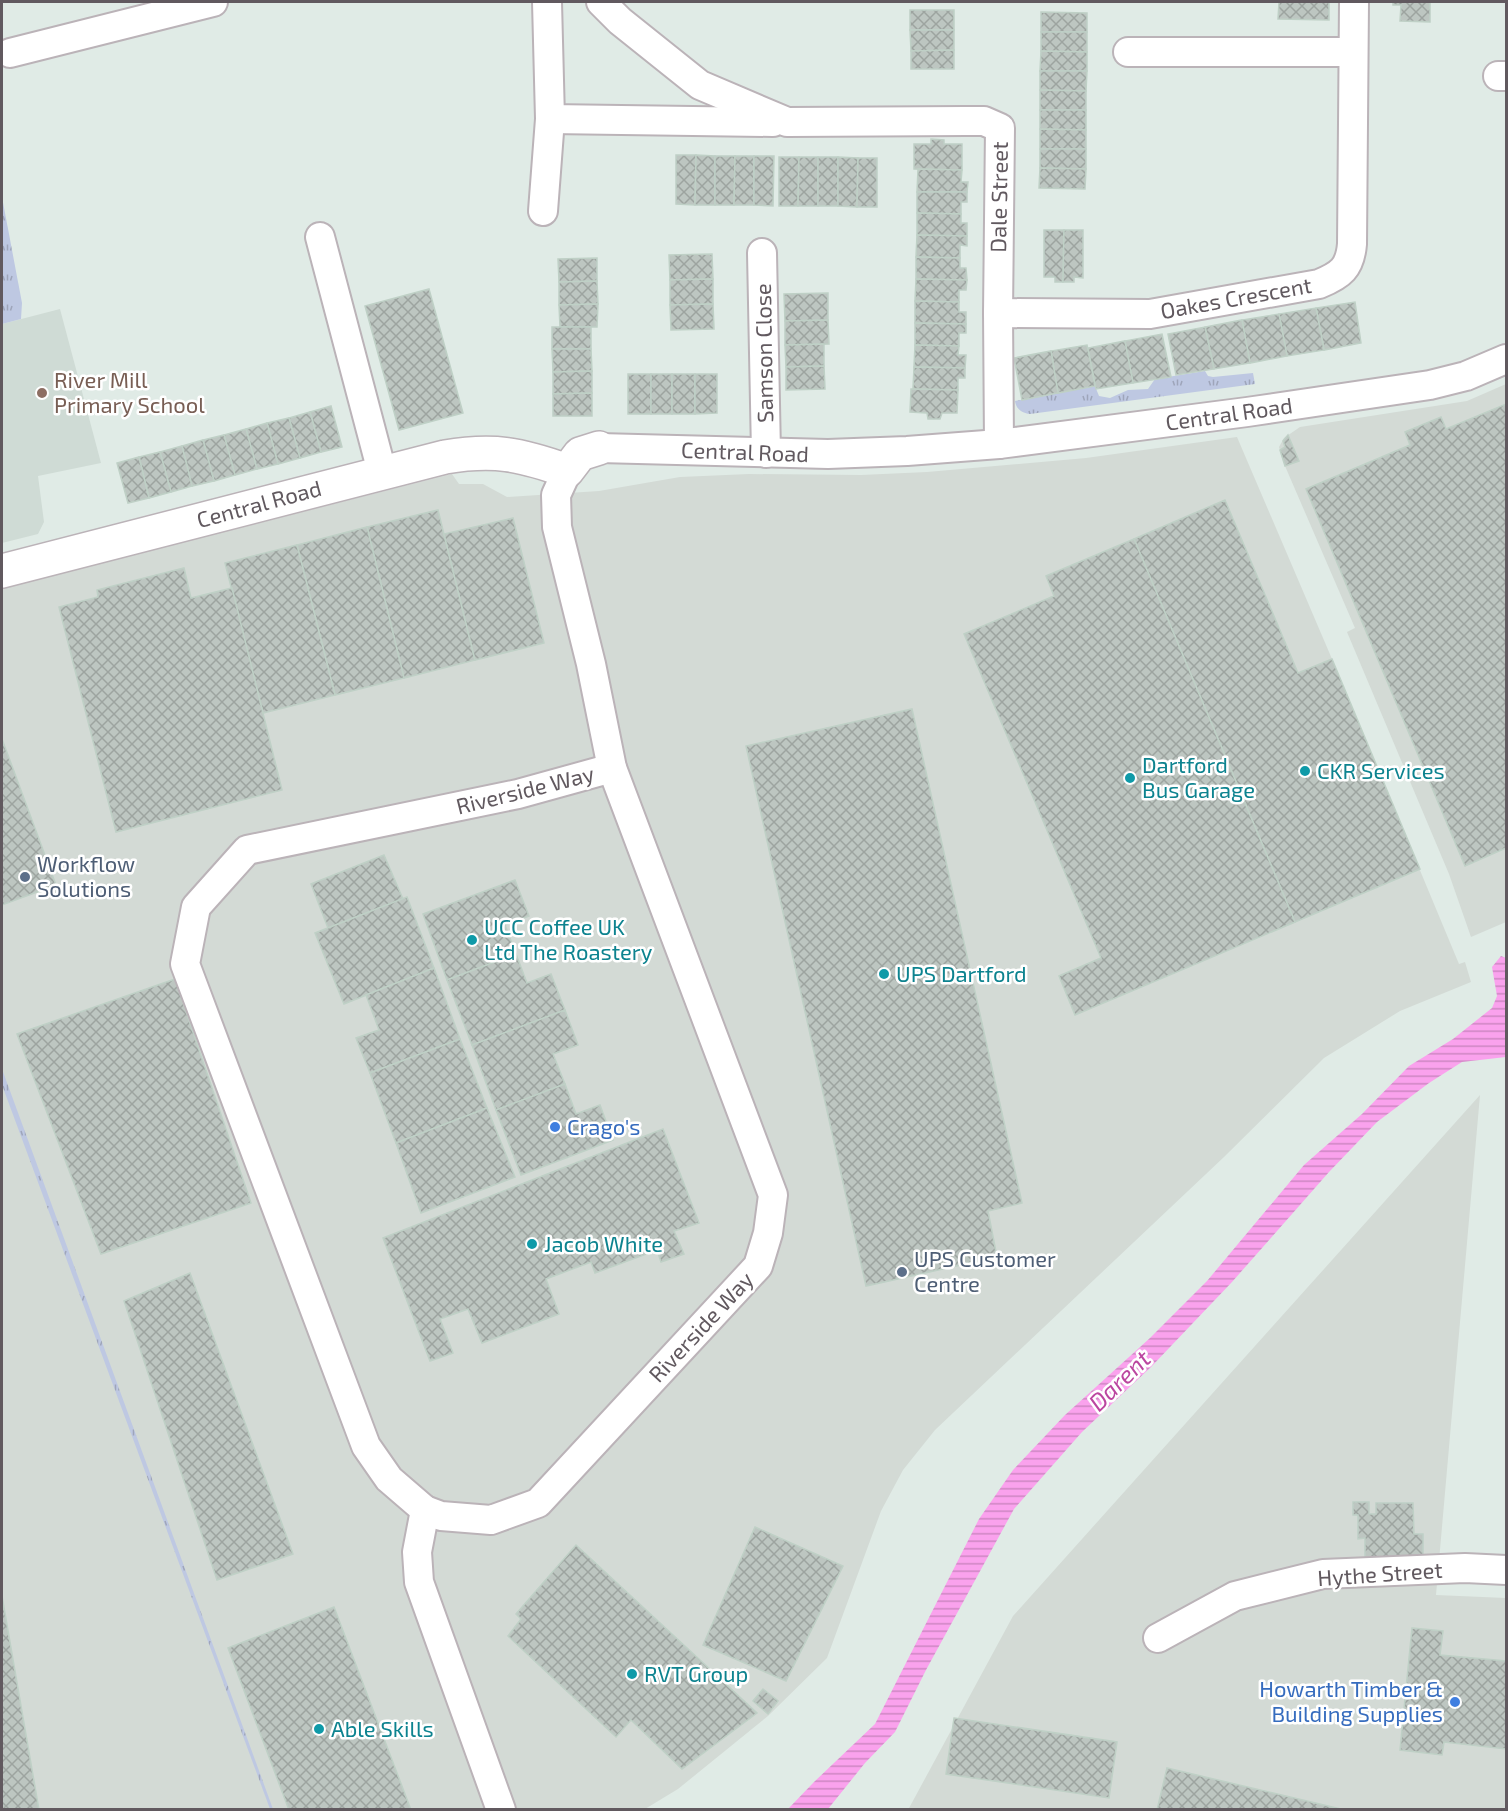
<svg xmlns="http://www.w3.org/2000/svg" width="1508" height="1811" font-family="'Exo 2',sans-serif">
<defs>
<pattern id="grass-tufts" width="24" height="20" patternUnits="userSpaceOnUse" patternTransform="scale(1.5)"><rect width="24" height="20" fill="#bec8e2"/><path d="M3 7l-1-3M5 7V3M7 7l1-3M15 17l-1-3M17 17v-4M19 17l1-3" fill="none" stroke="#9ea5ba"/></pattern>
<pattern id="water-rules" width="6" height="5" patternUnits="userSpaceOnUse" patternTransform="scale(1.5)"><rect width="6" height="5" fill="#faa2ed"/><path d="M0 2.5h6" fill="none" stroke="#ce87c3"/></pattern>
<pattern id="building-cross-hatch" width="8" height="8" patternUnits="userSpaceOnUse" patternTransform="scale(1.5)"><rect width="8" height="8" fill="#bdc6c1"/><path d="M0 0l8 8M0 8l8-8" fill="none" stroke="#9da4a0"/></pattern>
</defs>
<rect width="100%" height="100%" fill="#e0ebe6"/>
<!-- industrial -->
<g fill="#d3dad5">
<path d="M1506,384V922L1471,937L1449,874L1347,632L1355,628L1285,466L1279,447L1284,438L1300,427L1467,401Z"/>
<path d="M1237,437L1332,659L1459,964L1465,962L1471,982L1400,1011L1324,1058L1224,1157L935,1430L903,1470L881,1511L827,1658L768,1716L678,1789L645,1809L2,1810V588L452,474L459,484H483L507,497L599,491L680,477L749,474L861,475L927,472L1086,458Z"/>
<path d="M1480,1095L1436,1595L1506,1598V1809L908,1810L1013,1616Z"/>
</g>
<!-- education -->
<path fill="#cfdbd5" d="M60,309L101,463L38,476L44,522L38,534L2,543V324Z"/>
<!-- grass -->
<g fill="url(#grass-tufts)">
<path d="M2,197L22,303L21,319L2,324Z"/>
<path d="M1205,371L1208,376L1213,377L1253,373L1255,384L1030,414C1022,413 1016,409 1015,401L1095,386L1099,396L1110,398L1128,390L1148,389L1155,379Z"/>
<path d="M2,1069L273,1809H270L2,1085Z"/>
</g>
<!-- water -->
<path fill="url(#water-rules)" d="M1501,956L1506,958V1057L1462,1062L1429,1083L1377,1122L1329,1172L1232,1282L1151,1367L1082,1432L1014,1509L926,1670L895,1732L865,1763L828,1809H788L814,1782L875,1724L979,1519L1013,1470L1065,1415L1150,1338L1207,1281L1304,1165L1362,1114L1409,1066L1453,1039L1492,1008L1497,996L1492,967Z"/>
<!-- building -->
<g fill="url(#building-cross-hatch)" stroke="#bfd0c6" stroke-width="1.5">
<path d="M1279,2H1329V20L1278,19Z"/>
<path d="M1393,2H1430V22L1400,21L1401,5H1393Z"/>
<rect x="910" y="10" width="44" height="20"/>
<path d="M1041,12L1087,13V32H1041Z"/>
<path d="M910,30H954V50L911,51Z"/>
<path d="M1041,32H1087V52L1041,51Z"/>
<path d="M954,50V69H911V51Z"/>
<path d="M1041,51L1087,52V71H1040Z"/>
<path d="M1040,71H1087L1086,91L1040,90Z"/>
<path d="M1040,90L1086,91V110H1040Z"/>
<path d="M1040,110H1086V130L1040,129Z"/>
<path d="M1040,129L1086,130V149H1040Z"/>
<path d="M931,139L944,140V144H962V170L914,169V144H931Z"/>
<path d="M1040,149H1086V169L1040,168Z"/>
<path d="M676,155H696L695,205L676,204Z"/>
<path d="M696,155L715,156V205H695Z"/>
<path d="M715,156H735L734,205H715Z"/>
<path d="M735,156H754V205H734Z"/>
<path d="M754,156H774L773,206L754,205Z"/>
<path d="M779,157H799L798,206H779Z"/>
<path d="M799,157H818V206H798Z"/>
<rect x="818" y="157" width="20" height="49"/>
<path d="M838,157L858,158L857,207L838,206Z"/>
<path d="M858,158H877V207H857Z"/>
<path d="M1040,168L1086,169L1085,189L1039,188Z"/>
<path d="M918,169L962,170L961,182H968L967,192H917Z"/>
<path d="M917,192H967V202H961V214L917,213Z"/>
<path d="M917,213L961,214V223H967V236L917,235Z"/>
<path d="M1044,230H1064L1063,282H1055V277H1044Z"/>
<path d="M1064,230H1083V278L1074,277V282H1063Z"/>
<path d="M917,235L967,236V246L960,245V258L916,257Z"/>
<path d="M712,254L713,279L670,280L669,255Z"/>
<path d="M916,257L960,258V268H966L967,280L916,279Z"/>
<path d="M597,258V281L559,282L558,259Z"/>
<path d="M713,279V304L670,305V280Z"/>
<path d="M916,279L967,280L966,290H959V302L915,301Z"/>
<path d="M597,281L598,304L559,305V282Z"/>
<path d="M429,289L463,413L399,430L365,306Z"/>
<path d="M828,293V320L785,321L784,294Z"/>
<path d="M915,301L959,302V312H966V324L915,323Z"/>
<path d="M1355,302L1361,343L1324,350L1316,308Z"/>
<path d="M598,304L597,327H560L559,305Z"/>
<path d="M713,304L714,329L671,330L670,305Z"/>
<path d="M1316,308L1324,350L1287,356L1279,314Z"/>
<path d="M1279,314L1287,356L1250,363L1242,320Z"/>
<path d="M828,320L829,344L785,345V321Z"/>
<path d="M1242,320L1250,363L1214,369L1205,327Z"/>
<path d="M915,323L966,324V333H959V346L915,345Z"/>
<rect x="552" y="327" width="39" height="22"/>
<path d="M1205,327L1214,369L1176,375L1168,334Z"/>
<path d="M1162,334L1171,377L1133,383L1125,341Z"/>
<path d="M1125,341L1133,383L1096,389L1088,348Z"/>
<path d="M824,344V366L786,367L785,345Z"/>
<path d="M915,345L959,346L958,355H966L965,368L914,367Z"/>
<path d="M1087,345L1095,386L1058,393L1051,351Z"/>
<path d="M552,349H591L592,371L553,372Z"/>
<path d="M1051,351L1058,393L1022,400L1014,358Z"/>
<path d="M824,366L825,389L786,390V367Z"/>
<path d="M914,367L965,368V378H958V390L913,389Z"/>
<path d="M592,371V393L553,394V372Z"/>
<rect x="628" y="374" width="23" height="40"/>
<rect x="651" y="374" width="21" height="40"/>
<rect x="672" y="374" width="23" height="40"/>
<path d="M695,374H717V413L695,414Z"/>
<path d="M911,389L958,390L957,413H942L940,419H928L927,413L910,412Z"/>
<path d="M592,393V416H553V394Z"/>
<path d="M1506,404V848L1465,866L1306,489L1410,445L1405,432L1441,417L1446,429Z"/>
<path d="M331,406L342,447L321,452L310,412Z"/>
<path d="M310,412L321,452L300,458L289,418Z"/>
<path d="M289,418L300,458L278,464L267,423Z"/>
<path d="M267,423L278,464L257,469L246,429Z"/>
<path d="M246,429L257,469L235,475L224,435Z"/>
<path d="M224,435L235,475L214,481L203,440Z"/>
<path d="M1288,435L1299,461L1285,466L1280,450L1285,447L1283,441Z"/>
<path d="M203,440L214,481L192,486L182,446Z"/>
<path d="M182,446L192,486L171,492L160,452Z"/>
<path d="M160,452L171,492L149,498L139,457Z"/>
<path d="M139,457L149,498L128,503L117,463Z"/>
<path d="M1225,500L1298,673L1332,659L1420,869L1295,922L1134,539Z"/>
<path d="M438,510L475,660L404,678L367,527Z"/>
<path d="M513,518L544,643L475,660L444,534Z"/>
<path d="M367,527L404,678L335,695L297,545Z"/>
<path d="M1134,539L1295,922L1075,1015L1059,976L1101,958L964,634L1054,596L1046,576Z"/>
<path d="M297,545L335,695L263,713L225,563Z"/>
<path d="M184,568L191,598L232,588L282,790L116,832L59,607L98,597L97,590Z"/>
<path d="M912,709L1022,1203L988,1211L997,1257L866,1286L746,746Z"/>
<path d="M2,739L56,885L2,905Z"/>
<path d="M384,855L403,899L328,928L311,884Z"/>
<path d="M515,880L529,916L505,925L516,954L447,980L423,914Z"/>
<path d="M407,897L434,968L344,1004L315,933Z"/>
<path d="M516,954L527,983L551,974L565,1010L472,1045L447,980Z"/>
<path d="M434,968L460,1039L370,1073L356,1038L379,1030L366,995Z"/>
<path d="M175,979L251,1203L101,1254L17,1034Z"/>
<path d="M565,1010L578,1045L553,1054L565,1084L496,1110L472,1045Z"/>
<path d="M460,1039L487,1108L396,1143L370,1073Z"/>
<path d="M565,1084L576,1114L600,1105L613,1140L521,1175L496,1110Z"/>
<path d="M487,1108L515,1177L421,1213L396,1143Z"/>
<path d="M663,1129L699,1223L674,1231L684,1254L661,1262L657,1250L595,1273L591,1262L546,1279L559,1314L482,1343L468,1309L440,1319L453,1353L430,1361L383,1238Z"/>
<path d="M190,1273L293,1554L217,1580L124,1301Z"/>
<path d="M1353,1502H1369V1514H1376V1503H1413L1414,1534H1423V1560L1365,1561V1538L1358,1539V1515H1353Z"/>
<path d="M755,1527L843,1566L786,1681L703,1645Z"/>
<path d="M576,1545L757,1713L682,1769L631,1720L616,1737L508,1636L521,1619L516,1614Z"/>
<path d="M2,1596L39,1810H2Z"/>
<path d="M334,1607L411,1810H289L228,1648Z"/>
<path d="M1412,1628L1443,1631L1440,1655L1506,1661V1749L1444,1742L1442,1755L1400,1750Z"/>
<path d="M763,1689L778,1701L768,1714L753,1701Z"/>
<path d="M954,1718L1117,1742L1109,1798L946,1774Z"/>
<path d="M1167,1768L1345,1810H1157Z"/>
</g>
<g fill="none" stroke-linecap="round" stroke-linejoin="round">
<!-- minor casing -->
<g stroke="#bbb3b8" stroke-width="32">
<g id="minor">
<path d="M547,2L550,119L773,122"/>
<path d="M601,2L620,21L700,85L787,122L966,121H984L1000,128L998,313L999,444"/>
<path d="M1128,52H1353"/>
<path d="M10,53L213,2"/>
<path d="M1498,76H1506"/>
<path d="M543,211L550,119"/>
<path d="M320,237L382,472"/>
<path d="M762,253L766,453"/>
<path d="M998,313L1150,314L1319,284C1341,275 1350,268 1352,244L1354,2"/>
<path d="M599,448L828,454L907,451L999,444L1247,412L1430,385L1466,376L1506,359"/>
<path d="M425,1510L441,1516L491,1520L538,1503L758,1266L768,1233L773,1195L612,768L591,664L557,527L556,495L567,471"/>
<path d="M1158,1638L1235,1596L1323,1574L1465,1568L1506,1570"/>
<path d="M501,1810L419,1582L417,1552L425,1510L389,1479L366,1446L185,964L196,907L247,850L518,794L612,768"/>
</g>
</g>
<!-- tertiary casing -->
<g stroke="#bbb3b8" stroke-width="36">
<path id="tertiary" d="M2,571L445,457C494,449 520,454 567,471L580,454L599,448"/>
</g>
<!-- minor -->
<use href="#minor" stroke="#fff" stroke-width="28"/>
<!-- tertiary -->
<use href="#tertiary" stroke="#fff" stroke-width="33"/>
</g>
<!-- markers -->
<circle fill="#8d6e63" stroke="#fff" stroke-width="2" cx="42" cy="393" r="6"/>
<g fill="#0f9aa8" stroke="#fff" stroke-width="2">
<circle cx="1305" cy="771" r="6"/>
<circle cx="1130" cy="778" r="6"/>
<circle cx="472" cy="940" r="6"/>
<circle cx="884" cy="974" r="6"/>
<circle cx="532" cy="1244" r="6"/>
<circle cx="632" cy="1674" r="6"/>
<circle cx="319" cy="1729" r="6"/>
</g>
<g fill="#5c6f8a" stroke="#fff" stroke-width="2">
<circle cx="25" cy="877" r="6"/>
<circle cx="902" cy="1272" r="6"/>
</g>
<g fill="#3f7fe0" stroke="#fff" stroke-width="2">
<circle cx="555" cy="1127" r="6"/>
<circle cx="1455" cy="1702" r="6"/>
</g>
<g text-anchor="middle" stroke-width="5" stroke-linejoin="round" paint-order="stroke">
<!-- street labels -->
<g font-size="22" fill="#61595f" stroke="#fff">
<text transform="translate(999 197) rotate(-89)" y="8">Dale Street</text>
<text transform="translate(1236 298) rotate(-10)" y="8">Oakes Crescent</text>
<text transform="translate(764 353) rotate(-91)" y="8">Samson Close</text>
<text transform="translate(1229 414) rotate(-8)" y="8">Central Road</text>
<text transform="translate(745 452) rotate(2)" y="8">Central Road</text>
<text transform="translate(259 504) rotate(-15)" y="8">Central Road</text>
<text transform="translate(525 790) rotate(-14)" y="8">Riverside Way</text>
<text transform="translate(701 1327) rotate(-47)" y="8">Riverside Way</text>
<text transform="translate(1380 1574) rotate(-4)" y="8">Hythe Street</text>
</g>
<!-- education labels -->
<g font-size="22" fill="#785e54" stroke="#fff" text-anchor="start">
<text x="54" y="388">River Mill<tspan x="54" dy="25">Primary School</tspan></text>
</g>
<!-- culture labels -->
<g font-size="22" fill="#0d838f" stroke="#fff" text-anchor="start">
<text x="1142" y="773">Dartford<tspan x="1142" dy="25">Bus Garage</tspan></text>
<text x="1317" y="779">CKR Services</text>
<text x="484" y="935">UCC Coffee UK<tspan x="484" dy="25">Ltd The Roastery</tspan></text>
<text x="896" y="982">UPS Dartford</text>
<text x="544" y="1252">Jacob White</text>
<text x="644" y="1682">RVT Group</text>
<text x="331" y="1737">Able Skills</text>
</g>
<!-- service labels -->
<g font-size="22" fill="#4e5e75" stroke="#fff" text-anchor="start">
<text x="37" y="872">Workflow<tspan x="37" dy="25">Solutions</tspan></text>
<text x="914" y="1267">UPS Customer<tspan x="914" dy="25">Centre</tspan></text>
</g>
<!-- shop labels -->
<g font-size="22" fill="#366cbe" stroke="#fff" text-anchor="start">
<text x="567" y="1135">Crago's</text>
<text x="1443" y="1697" text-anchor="end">Howarth Timber &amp;<tspan x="1443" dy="25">Building Supplies</tspan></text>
</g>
<!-- water labels -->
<g font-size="24" font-style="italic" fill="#bb46a0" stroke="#fff">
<text transform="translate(1120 1381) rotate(-44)" y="8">Darent</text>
</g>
</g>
<!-- border -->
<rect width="1508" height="1811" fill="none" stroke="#61595f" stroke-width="6"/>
</svg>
